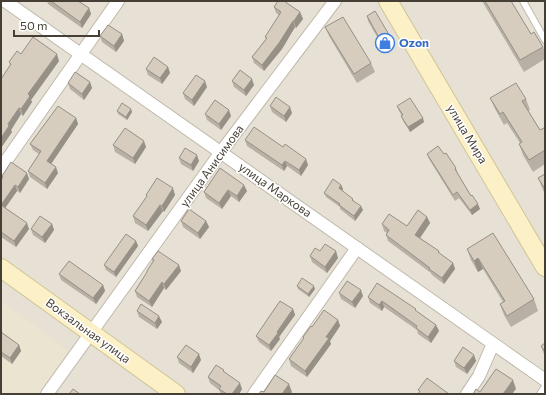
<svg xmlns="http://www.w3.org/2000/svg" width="546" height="395" font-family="Commissioner,sans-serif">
<rect width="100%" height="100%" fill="#f2efe6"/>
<!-- residential -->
<rect fill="#e6e1d4" x="1" y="1" width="544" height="393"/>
<!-- education -->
<path fill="#ebe4d0" d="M1,301L69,351L38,394H1Z"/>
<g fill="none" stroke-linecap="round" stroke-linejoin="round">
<!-- lane casing -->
<g stroke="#c0b9ac" stroke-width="8">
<g id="lane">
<path d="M523,1L545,40"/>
<path d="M540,394L545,386"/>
</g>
</g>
<!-- street casing -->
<g stroke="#c0b9ac" stroke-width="14">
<g id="street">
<path d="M5,1L545,380"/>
<path d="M1,168L118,1"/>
<path d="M47,394L221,152L335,1"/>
<path d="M254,394L357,248"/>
<path d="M467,394L479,376L493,344"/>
</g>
</g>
<!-- secondary casing -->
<g stroke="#d0c397" stroke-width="20">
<g id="secondary">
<path d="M388,1L545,267"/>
<path d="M1,268L176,394"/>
</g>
</g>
<!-- lane -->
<use href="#lane" stroke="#fff" stroke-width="6"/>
<!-- street -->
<use href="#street" stroke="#fff" stroke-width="12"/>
<!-- secondary -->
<use href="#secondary" stroke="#fcf0c6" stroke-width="18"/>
</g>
<!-- wall -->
<g fill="#b8b0a4">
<path d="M47,1H78L89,8L91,14L82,28L48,4Z"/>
<path d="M482,1H511L531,34L543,47L545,52V59L524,72Z"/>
<path d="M274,7L300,12L303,19L296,28L295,27L282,49L264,71L254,63L252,57L266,39L265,37L279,15L276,13Z"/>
<path d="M367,16L391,38L393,43L384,49L368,21Z"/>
<path d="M325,27L371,63L375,72L357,83L329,36Z"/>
<path d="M122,34L124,41L116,52L102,42L100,36Z"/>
<path d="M21,54L59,61L31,100L32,102L23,116L21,114L11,130L12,132L1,148V79L10,65L9,62Z"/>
<path d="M168,67L170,73L162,84L148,75L146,69Z"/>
<path d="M232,81L254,85L246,96L234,87Z"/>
<path d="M90,82L92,88L84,100L70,89L68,83Z"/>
<path d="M207,87L194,106L185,99L183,93Z"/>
<path d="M490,98L526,99L530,110L528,111L540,130H545V164L533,172L523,155L519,144L520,143L507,123L504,125L495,109Z"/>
<path d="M270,106L292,113L286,122L272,112Z"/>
<path d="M397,106L424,122L410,132L403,121L401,116H402L399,111Z"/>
<path d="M131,109L132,112L127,120L118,114L117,111Z"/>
<path d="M205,114L231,116L221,130L207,120Z"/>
<path d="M76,118L78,124L51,164L58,173L47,189L30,177L28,171L39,154L33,150L30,144Z"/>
<path d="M245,140L308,165L301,176L287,166L284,171L247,146Z"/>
<path d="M113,145L146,147L135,164L115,152Z"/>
<path d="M427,154L456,168L458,174L471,196L480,209L472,215L459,198L455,201L429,159Z"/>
<path d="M179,158L199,161L193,171L181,164Z"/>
<path d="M220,168L247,191L239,202L231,196L222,209L206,198L204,192Z"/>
<path d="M545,174V194L543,190L538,178Z"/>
<path d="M2,176L29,179L20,193L17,191L5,208L29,229L16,247L1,237V180L3,178Z"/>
<path d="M341,185L343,189L342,191L354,201L363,210L355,221L340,209V207L326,197L324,193Z"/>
<path d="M146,195H175L164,212L163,211L148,231L135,223L133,216L147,197Z"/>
<path d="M427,217L430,223L420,238L439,251L440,254L453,263L455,269L444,284L432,275L431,273L388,241L386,235L387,233L384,231L382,224L407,226Z"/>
<path d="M181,221H206L209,227L200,239L183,227Z"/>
<path d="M52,224L54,230L45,243L33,235L31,229Z"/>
<path d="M136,241L138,246L116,277L106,270L104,265Z"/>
<path d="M467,249L534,299L538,311L511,327L504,315L500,304L503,302L483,269L478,272L471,260Z"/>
<path d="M320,251L338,258L327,273L312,262L310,256Z"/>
<path d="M152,259L181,271L166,290L164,288L152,307L137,297L135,291L147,272V271L153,262Z"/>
<path d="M59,274L103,285L105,291L96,304L61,280Z"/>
<path d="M297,286L315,289L309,297L298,289Z"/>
<path d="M339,293L363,296L355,308L341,299Z"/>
<path d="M368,297L416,309V311L436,325L439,331L431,343L418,334L417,330L384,307L382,311L370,303Z"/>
<path d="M293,309L295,315L279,337L280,339L271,351L259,342L256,336Z"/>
<path d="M137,311L162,322L157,329L139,317Z"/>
<path d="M338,320L340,326L330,341L331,344L307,377L291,366L289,359L304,339L303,337L312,327Z"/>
<path d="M1,332L19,345L21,351L12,364L1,356Z"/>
<path d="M545,343V357L541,346Z"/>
<path d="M474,355L476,361L467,374L456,367L454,361Z"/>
<path d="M177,357L201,360L193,373L179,363Z"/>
<path d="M225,372L242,389L239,394H221L219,390L210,383L208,377Z"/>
</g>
<!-- shaded-wall -->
<g fill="#969086">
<path d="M89,8L91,14L82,28L80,22Z"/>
<path d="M300,12L303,19L296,28L294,21Z"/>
<path d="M293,21L295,27L282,49L264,71L262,65Z"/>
<path d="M122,34L124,41L116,52L114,46Z"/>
<path d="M57,54L59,61L31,100L32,102L23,116L21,109L28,94Z"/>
<path d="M168,67L170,73L162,84L160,78Z"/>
<path d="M252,79L254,85L246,96L244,90Z"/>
<path d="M205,81L207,87L194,106L192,100Z"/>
<path d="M90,82L92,88L84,100L82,94Z"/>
<path d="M290,107L292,113L286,122L284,116Z"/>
<path d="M19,108L21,114L11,130L12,132L1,148V138L8,124Z"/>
<path d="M131,109L132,112L127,120L126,117Z"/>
<path d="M229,110L231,116L221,130L219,124Z"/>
<path d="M76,118L78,124L49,167L47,161Z"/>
<path d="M423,118L424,122L410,132L408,127Z"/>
<path d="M144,141L146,147L135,164L133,158Z"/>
<path d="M197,155L199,161L193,171L191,165Z"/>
<path d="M306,159L308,165L301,176L299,170Z"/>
<path d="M285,161L287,166L284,171L282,165Z"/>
<path d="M56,167L58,173L47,189L45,183Z"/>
<path d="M27,173L29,179L20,193L18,187Z"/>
<path d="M15,185L17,191L3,211L1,205Z"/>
<path d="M244,185L247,191L239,202L237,196Z"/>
<path d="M341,185L343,189L340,193L339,188Z"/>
<path d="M173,188L175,195L164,212L162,206Z"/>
<path d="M228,190L231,196L222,209L219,203Z"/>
<path d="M478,204L480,209L472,215L470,210Z"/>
<path d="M160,205L163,211L148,231L146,225Z"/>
<path d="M361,206L363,210L355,221L354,216Z"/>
<path d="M427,217L430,223L418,241L415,235Z"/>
<path d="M206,221L209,227L200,239L198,233Z"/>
<path d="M27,223L29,229L16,247L14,241Z"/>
<path d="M52,224L54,230L45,243L42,237Z"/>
<path d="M136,241L138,246L116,277L114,272Z"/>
<path d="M336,251L338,258L327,273L325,267Z"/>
<path d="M478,258L483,269L478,272L474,261Z"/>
<path d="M453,263L455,269L444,284L442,278Z"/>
<path d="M179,265L181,271L166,290L164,284Z"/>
<path d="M162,282L164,288L152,307L149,301Z"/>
<path d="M103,285L105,291L96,304L93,298Z"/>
<path d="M314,286L315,289L309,297L308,294Z"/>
<path d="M361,290L363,296L355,308L352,302Z"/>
<path d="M382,301L384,307L382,311L379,305Z"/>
<path d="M293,309L295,315L279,337L280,339L271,351L269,345L277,332Z"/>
<path d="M159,316L162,322L157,329L155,323Z"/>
<path d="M338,320L340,326L330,341L331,344L307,377L305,371L326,337Z"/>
<path d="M436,325L439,331L431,343L428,337Z"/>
<path d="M19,345L21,351L12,364L10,358Z"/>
<path d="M199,354L201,360L193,373L191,367Z"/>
<path d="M474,355L476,361L467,374L464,368Z"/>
<path d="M513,380L516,389L512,394H503Z"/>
<path d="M240,383L242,389L239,394H232Z"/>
<path d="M289,384L292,392L291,394H282Z"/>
</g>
<!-- building -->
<g fill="#d6cdbf" stroke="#969086">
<path d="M51,1H78L89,8L80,22Z"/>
<path d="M278,1H284L300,12L294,21H293L279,43L262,65L252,57L267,38L265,37L281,12L274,7Z"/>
<path d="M485,1H511L531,34L534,32L543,47L520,60Z"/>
<path d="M375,11L391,38L382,43L367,16Z"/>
<path d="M343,17L371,63L354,74L325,27Z"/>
<path d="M108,25L122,34L114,46L100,36Z"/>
<path d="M33,37L57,54L28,94L30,96L21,109L19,108L8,124L9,126L1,138V79L11,64L9,62L17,51L21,54Z"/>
<path d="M154,57L168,67L160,78L146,69Z"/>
<path d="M240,70L252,79L244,90L232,81Z"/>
<path d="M75,72L90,82L82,94L68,83Z"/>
<path d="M196,75L205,81L192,100L183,93Z"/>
<path d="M516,83L526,99L522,101L540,130L544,128L545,130V150L529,160L519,144L522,142L503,112L500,114L490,98Z"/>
<path d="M276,97L290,107L284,116L270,106Z"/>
<path d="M410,98L423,118L408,127L401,116L403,115L397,106Z"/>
<path d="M215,100L229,110L219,124L205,114Z"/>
<path d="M122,103L131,109L126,117L117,111Z"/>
<path d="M58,106L76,118L47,161L56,167L45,183L28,171L41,151L30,144Z"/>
<path d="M254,127L283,147L285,144L306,159L299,170L285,161L282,165L245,140Z"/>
<path d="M125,128L144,141L133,158L113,145Z"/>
<path d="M438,146L444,154L446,153L456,168L455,169L471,196L472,195L478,204L470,210L457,192L453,195L427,154Z"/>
<path d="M185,148L197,155L191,165L179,158Z"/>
<path d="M11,162L27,173L18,187L15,185L1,205L27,223L14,241L1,232V180L3,177L2,176Z"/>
<path d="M220,168L244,185L237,196L228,190L219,203L204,192Z"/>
<path d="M545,174V189L538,178Z"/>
<path d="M157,178L173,188L162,206L160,205L146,225L133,216L147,196L146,195Z"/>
<path d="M333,179L341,185L339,188L353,199L352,200L361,206L354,216L339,205L340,204L324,193Z"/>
<path d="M189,209L206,221L198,233L181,221Z"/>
<path d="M418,210L427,217L415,235L439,251L438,252L453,263L442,278L429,269L430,268L386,235L389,230L382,224L389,214L407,226Z"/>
<path d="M40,216L52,224L42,237L31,229Z"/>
<path d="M493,233L534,299L507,316L500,304L505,301L478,258L474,261L467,249Z"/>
<path d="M126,234L136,241L114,272L104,265Z"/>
<path d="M325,244L336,251L325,267L310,256L315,248L320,251Z"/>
<path d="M158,251L179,265L164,284L162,282L149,301L135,291L147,272V271L154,260L152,259Z"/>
<path d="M69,261L103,285L93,298L59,274Z"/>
<path d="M302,278L314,286L308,294L297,286Z"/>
<path d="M347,281L361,290L352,302L339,293Z"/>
<path d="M377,283L416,309L415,310L436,325L428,337L416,328L417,326L382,301L379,305L368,297Z"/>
<path d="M280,301L293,309L277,332L278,333L269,345L256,336Z"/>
<path d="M141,304L159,316L155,323L137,311Z"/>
<path d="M324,310L338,320L326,337L329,338L305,371L289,359L304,338L303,337L311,326L312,327Z"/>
<path d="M1,332L19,345L10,358L1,352Z"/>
<path d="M545,343V352L541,346Z"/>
<path d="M186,345L199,354L191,367L177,357Z"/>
<path d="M463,347L474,355L464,368L454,361Z"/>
<path d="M216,365L224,370L223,371L240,383L232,394H227L219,389L221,386L208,377Z"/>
<path d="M496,369L513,380L503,394H473L476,389L480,392Z"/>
<path d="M275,375L289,384L282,394H259L261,391L264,392Z"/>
<path d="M427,378L449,394H418L420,391L418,390Z"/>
<path d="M73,389L80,394H69Z"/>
</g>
<!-- icons -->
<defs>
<g id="shop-ring" transform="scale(1)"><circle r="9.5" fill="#fff" stroke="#3f7fe0" stroke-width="1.5"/><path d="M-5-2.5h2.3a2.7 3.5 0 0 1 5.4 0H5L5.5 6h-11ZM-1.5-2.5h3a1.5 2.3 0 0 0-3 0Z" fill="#3f7fe0"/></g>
</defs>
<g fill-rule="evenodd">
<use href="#shop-ring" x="385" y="43"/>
</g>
<g text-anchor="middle" stroke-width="3" stroke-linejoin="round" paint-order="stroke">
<!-- shop labels -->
<g font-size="12" font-weight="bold" fill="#366cbe" stroke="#fff" text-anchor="start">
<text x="399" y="47">Ozon</text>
</g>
<!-- street labels -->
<g font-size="12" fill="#453f35" stroke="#fff">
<text transform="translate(467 134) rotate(59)" y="4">улица Мира</text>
<text transform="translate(212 166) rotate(-54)" y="4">улица Анисимова</text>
<text transform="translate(275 190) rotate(35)" y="4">улица Маркова</text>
<text transform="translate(88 331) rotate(36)" y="4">Вокзальная улица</text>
</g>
</g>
<!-- border -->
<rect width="546" height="395" fill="none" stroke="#453f35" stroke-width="4"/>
<!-- scale -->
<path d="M14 30v6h85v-6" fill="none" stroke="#453f35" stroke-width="2"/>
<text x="20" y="30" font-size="12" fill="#453f35" stroke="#ffffff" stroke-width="3" paint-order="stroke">50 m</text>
</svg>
